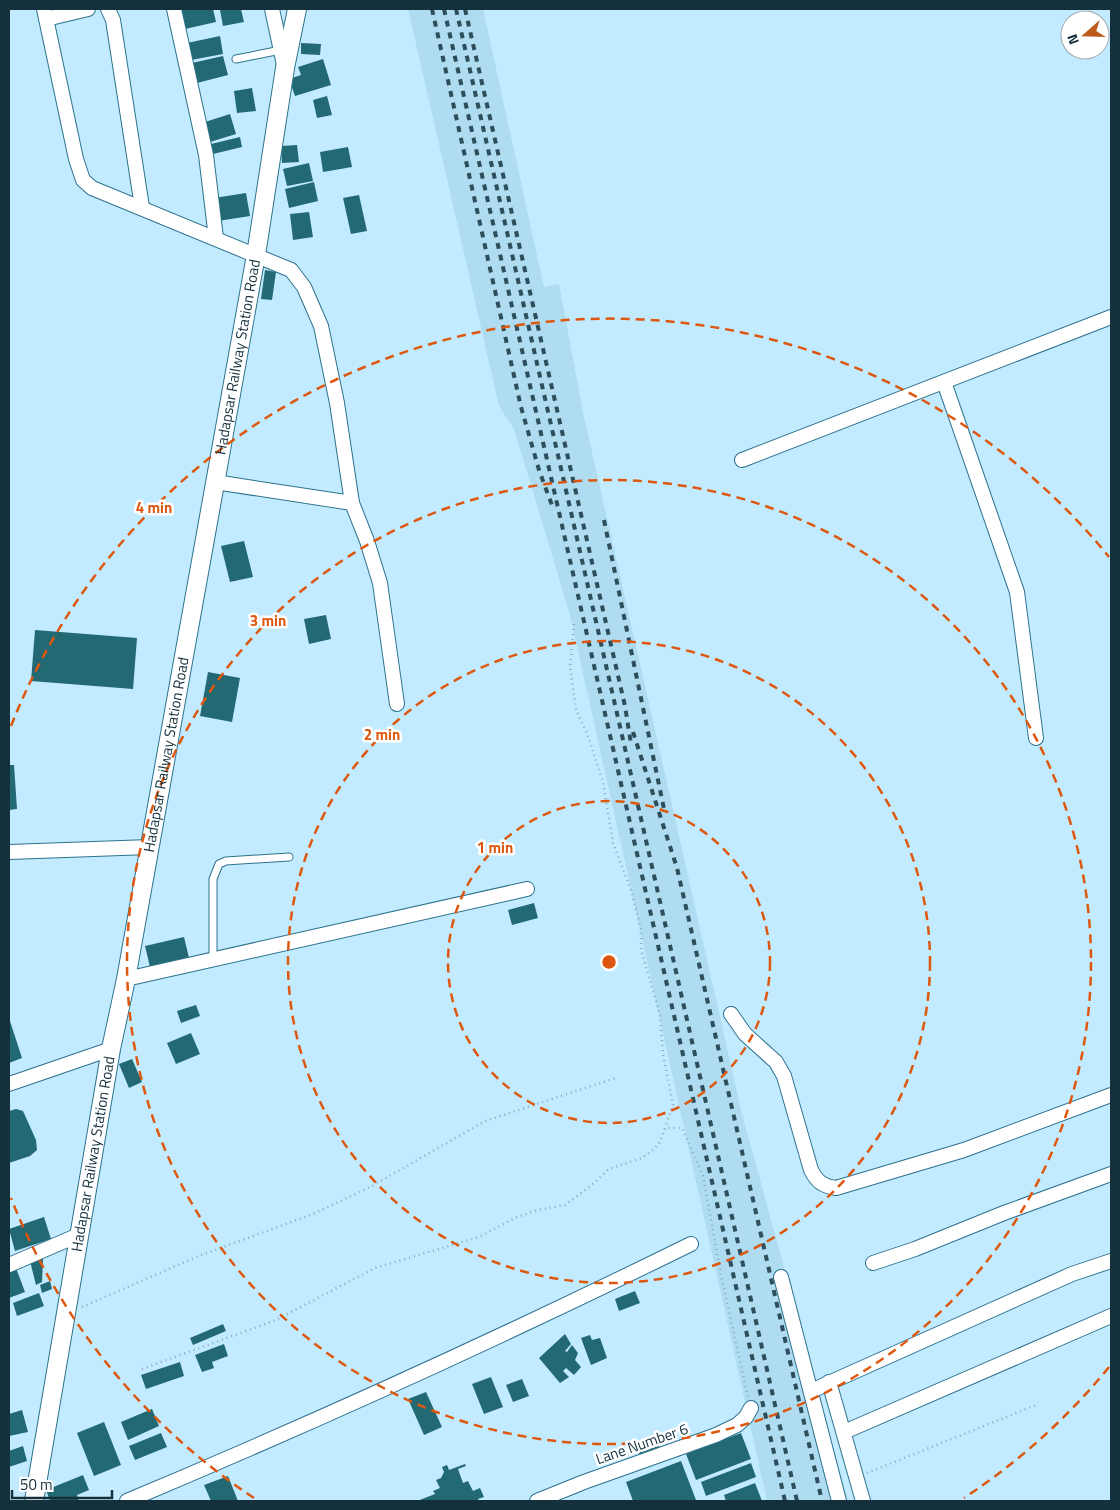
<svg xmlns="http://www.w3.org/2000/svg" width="1120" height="1510" font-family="'Titillium Web',sans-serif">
<rect width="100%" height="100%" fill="#c3ebff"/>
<!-- built -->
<path fill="#afdcf0" d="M408,9H483L544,287L559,284L583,412L742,1114L848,1501H767L570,615L514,429L499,406Z"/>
<!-- building -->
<g fill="#226973">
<path d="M180,9H213L216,22L185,29Z"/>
<path d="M226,9H241L244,22L223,26L220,10Z"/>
<path d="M220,36L223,54L191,60L187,43Z"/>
<path d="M301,43L321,44L320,55L301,54Z"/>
<path d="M223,56L228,75L197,83L192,63Z"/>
<path d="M323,59L331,85L295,96L289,79L301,75L298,67Z"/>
<path d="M252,88L256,111L237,113L234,91Z"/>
<path d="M327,96L332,115L317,118L313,100Z"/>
<path d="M230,114L236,134L210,142L205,122Z"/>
<path d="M240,137L242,147L213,154L211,144Z"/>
<path d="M297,145L299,162L282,163L281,146Z"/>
<path d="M348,147L352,167L323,172L320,152Z"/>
<path d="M309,163L313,181L287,186L283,169Z"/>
<path d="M314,182L318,201L289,208L285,189Z"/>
<path d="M246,193L250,216L218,221L214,198Z"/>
<path d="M359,195L367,231L351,234L343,198Z"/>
<path d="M309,212L313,237L293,240L290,214Z"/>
<path d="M265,270L276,272L272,300L261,299Z"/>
<path d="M244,541L253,577L230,582L221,546Z"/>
<path d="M326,615L331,639L309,644L304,619Z"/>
<path d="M35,630L137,638L133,689L31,681Z"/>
<path d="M208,672L240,678L232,722L200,716Z"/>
<path d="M9,765H14L17,809L9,810Z"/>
<path d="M534,903L538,918L512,925L508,910Z"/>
<path d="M184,937L189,958L150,967L145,946Z"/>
<path d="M196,1005L200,1016L181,1023L177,1011Z"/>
<path d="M9,1018L22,1058L9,1063Z"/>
<path d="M191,1033L200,1054L176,1064L167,1043Z"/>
<path d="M132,1059L142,1082L129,1088L119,1064Z"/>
<path d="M16,1109L23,1111L36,1140L37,1150L30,1156L9,1163V1111Z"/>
<path d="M44,1217L51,1239L15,1251L9,1229Z"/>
<path d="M43,1259L42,1282L36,1285L30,1261Z"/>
<path d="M16,1268L25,1292L9,1298V1271Z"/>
<path d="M50,1281L52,1289L42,1293L40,1285Z"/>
<path d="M635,1291L640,1303L619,1311L615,1299Z"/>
<path d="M39,1293L44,1306L17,1316L13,1303Z"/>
<path d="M223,1324L226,1331L193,1345L190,1338Z"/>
<path d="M565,1334L571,1344L565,1351L567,1352L572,1345L578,1353L575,1360L581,1367L574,1375L566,1368L563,1371L569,1377L560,1383L539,1358Z"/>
<path d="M590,1335L592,1340L600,1338L607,1358L591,1365L581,1338Z"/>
<path d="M224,1344L228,1356L212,1362L214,1368L202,1372L195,1355Z"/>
<path d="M180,1362L184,1376L146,1389L141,1375Z"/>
<path d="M491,1377L503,1407L484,1414L472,1384Z"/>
<path d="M522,1379L529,1396L513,1402L506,1385Z"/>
<path d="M426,1392L442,1427L424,1435L408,1399Z"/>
<path d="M152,1409L159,1426L128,1440L121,1422Z"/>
<path d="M22,1410L28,1432L9,1436V1414Z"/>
<path d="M104,1422L121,1465L94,1476L77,1433Z"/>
<path d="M161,1433L167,1447L135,1460L129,1446Z"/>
<path d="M741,1433L751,1459L696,1480L686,1454Z"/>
<path d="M656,1439L660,1449L640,1456L636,1446Z"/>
<path d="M23,1446L27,1461L9,1467V1451Z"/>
<path d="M681,1461L696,1500L633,1501L626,1482Z"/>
<path d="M751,1463L756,1477L706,1496L701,1482Z"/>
<path d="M465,1464L466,1466L458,1469L463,1483L468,1481L473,1491L480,1488L484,1497L478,1499L479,1501H417L435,1494L433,1491L440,1488L436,1480L441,1478L444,1472L442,1467L447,1465L449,1470Z"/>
<path d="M83,1475L89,1490L77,1495L79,1501H50L46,1490Z"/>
<path d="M228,1476L238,1501H211L204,1485Z"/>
<path d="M755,1483L762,1501H726L724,1495Z"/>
</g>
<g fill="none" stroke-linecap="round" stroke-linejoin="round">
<!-- service casing -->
<g stroke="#2c728f" stroke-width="9">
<g id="service">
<path d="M236,59L281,50"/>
<path d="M213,960V879L219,864L226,861L289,857"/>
</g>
</g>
<!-- minor casing -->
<g stroke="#2c728f" stroke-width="16">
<g id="minor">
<path d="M44,9L76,159L83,180L92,188L291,270L304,287L321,326L337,403L352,503L367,541L380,583L397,704"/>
<path d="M108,9L113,20L142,207"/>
<path d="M174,9L206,155L216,238"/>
<path d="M272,9L284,65"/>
<path d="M46,19L88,9"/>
<path d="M944,382L1017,592L1036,738"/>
<path d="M742,460L1111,317"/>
<path d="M215,482L352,503"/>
<path d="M9,852L150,847"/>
<path d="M126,979L527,889"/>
<path d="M731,1014L745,1034L776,1062L784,1076L811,1170C817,1182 823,1186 836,1188L964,1150L1111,1095"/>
<path d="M9,1084L111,1049"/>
<path d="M873,1263L915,1249L1004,1213L1111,1174"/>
<path d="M9,1265L81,1234"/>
<path d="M781,1277L839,1501"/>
<path d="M829,1382L863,1501"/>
<path d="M811,1391L1072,1274L1111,1261"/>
<path d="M844,1432L1111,1316"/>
<path d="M127,1501C318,1421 506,1335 691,1244"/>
<path d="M537,1501L584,1482L716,1435L737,1425L746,1417L751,1408"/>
</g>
</g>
<!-- tertiary casing -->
<g stroke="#2c728f" stroke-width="20">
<g id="tertiary">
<path id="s1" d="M34,1501L111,1049L126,979L256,255L285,68L297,9"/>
</g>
</g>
<!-- path -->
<g stroke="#87abbc" stroke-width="2.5" stroke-dasharray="1 4" stroke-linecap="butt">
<path d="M574,624L570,666L576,710L587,733L603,782L613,843L631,890L641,929V950L660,1015L663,1054L673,1105L665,1128"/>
<path d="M82,1307L196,1257L313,1214L372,1186L485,1121L616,1078"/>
<path d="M142,1369L276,1320L375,1268L479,1237L517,1217L538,1210L565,1205L592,1185L609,1169L642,1158L652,1151L660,1142L665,1128H682L703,1176L721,1275L748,1397"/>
<path d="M867,1473L1036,1405"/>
</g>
<!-- service -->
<use href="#service" stroke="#fff" stroke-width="7"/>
<!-- minor -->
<use href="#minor" stroke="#fff" stroke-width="14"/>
<!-- tertiary -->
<use href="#tertiary" stroke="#fff" stroke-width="18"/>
<!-- rail -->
<g stroke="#2f4e5b" stroke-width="4" stroke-dasharray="6 6" stroke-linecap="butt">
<path d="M432,9L521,407L539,470L553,508"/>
<path d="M444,9L785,1501"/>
<path d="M456,9L797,1501"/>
<path d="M465,9L625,706L631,744"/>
<path d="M604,520L664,809"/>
<path d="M633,732L677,868L822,1501"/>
</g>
</g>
<!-- distance rings -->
<g fill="none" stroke="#dd570e" stroke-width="2.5" stroke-dasharray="9 6">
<circle cx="609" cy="962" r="161"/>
<circle cx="609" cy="962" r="321"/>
<circle cx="609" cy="962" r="482"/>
<path d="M1109 1367A643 643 0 0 1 964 1498M254 1498A643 643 0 0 1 11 1198M11 726A643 643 0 0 1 1109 557"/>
</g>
<g text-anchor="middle" stroke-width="5" stroke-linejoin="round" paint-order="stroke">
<!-- street labels -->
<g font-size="15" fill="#13303c" stroke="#fff">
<text dy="5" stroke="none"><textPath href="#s1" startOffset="1162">Hadapsar Railway Station Road</textPath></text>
<text dy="5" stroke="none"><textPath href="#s1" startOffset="758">Hadapsar Railway Station Road</textPath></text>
<text dy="5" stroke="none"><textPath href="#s1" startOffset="352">Hadapsar Railway Station Road</textPath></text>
<text transform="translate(642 1444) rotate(-19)" y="5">Lane Number 6</text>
</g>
</g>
<circle cx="609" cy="962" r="8" fill="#dd570e" stroke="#fff" stroke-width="2.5"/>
<g font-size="15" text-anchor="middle" font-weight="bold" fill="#dd570e" stroke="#fff" stroke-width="5" stroke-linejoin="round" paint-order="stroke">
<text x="154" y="513">4 min</text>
<text x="268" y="626">3 min</text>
<text x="382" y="740">2 min</text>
<text x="495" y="853">1 min</text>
</g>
<!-- border -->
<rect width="1120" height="1510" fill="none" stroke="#13303c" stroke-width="20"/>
<!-- north arrow -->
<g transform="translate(1085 35) rotate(250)"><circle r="24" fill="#ffffff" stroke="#a1acb1"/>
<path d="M0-4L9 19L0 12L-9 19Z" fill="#bc5b1c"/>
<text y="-8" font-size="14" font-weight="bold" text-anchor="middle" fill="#13303c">N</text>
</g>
<!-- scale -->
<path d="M12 1490v8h100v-8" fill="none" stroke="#13303c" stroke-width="2.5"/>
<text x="20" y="1490" font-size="15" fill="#13303c" stroke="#ffffff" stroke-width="4" paint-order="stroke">50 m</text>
</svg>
